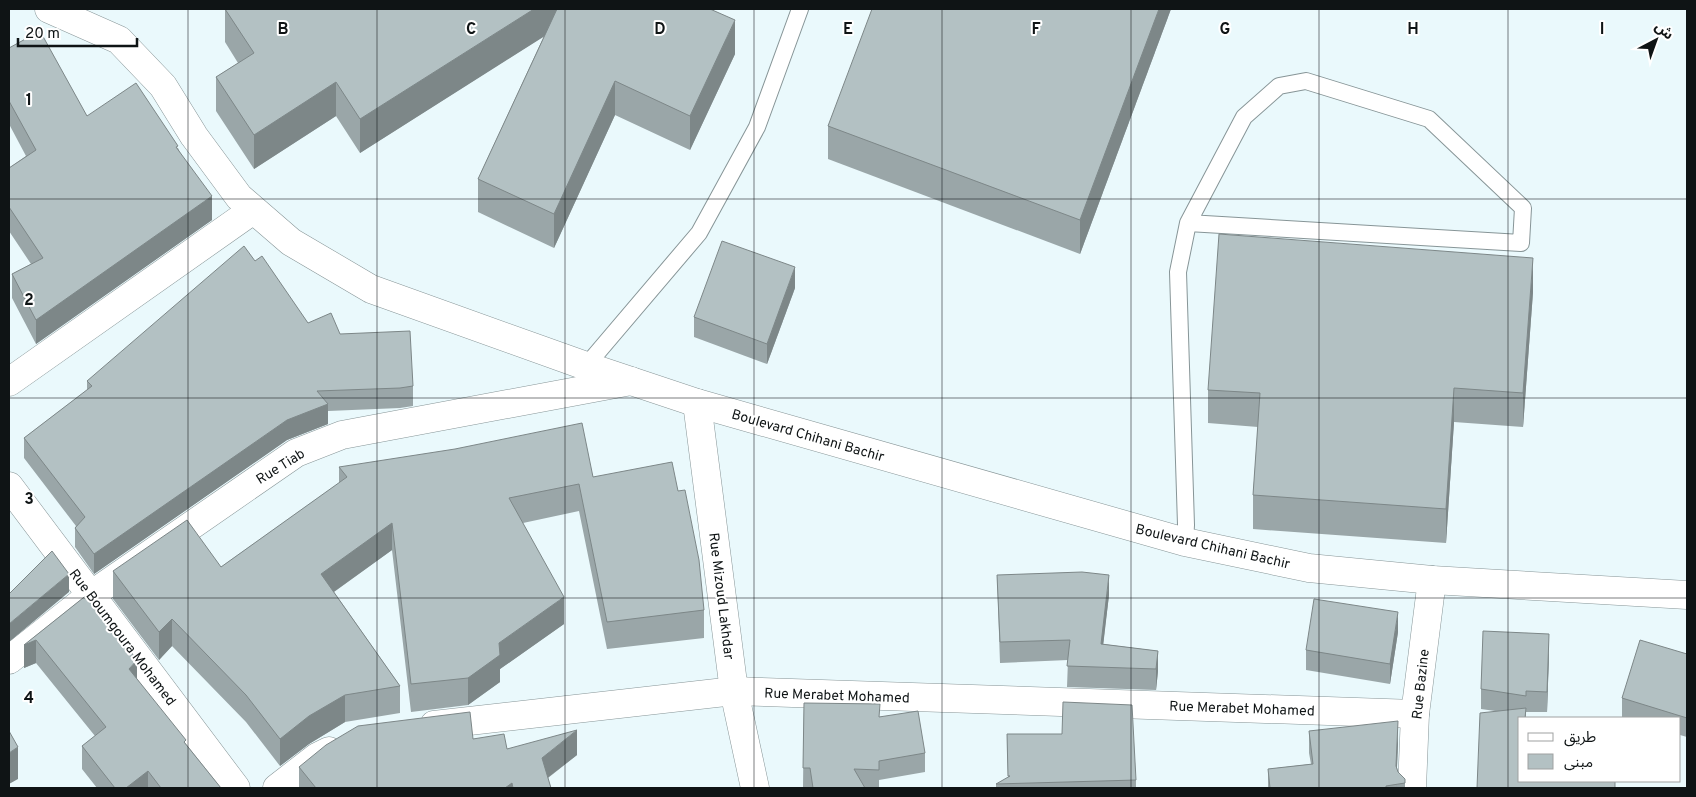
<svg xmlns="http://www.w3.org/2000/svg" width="1696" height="797" font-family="Overpass,'Noto Sans Arabic',sans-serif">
<rect width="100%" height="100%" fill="#eaf9fc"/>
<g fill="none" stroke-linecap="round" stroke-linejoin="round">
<!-- service casing -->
<g stroke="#879597" stroke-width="18">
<g id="service">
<path d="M586,366L699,233L757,127L800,9"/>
<path d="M1185,542L1186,525L1178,272L1188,223L1244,117L1279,86L1306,81L1429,119L1523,208L1521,243L1188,223"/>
</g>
</g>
<!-- minor casing -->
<g stroke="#879597" stroke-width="29">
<g id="minor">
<path d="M9,382L253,210"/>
<path d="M697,403L734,691L755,788"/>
<path d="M9,486L236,788"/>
<path d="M9,660L91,595L296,453L342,435L631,381"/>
<path d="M434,725L734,691L1415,714"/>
<path d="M277,788L317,757L329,751"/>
</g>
</g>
<!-- secondary casing -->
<g stroke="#879597" stroke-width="29">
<g id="secondary">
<path d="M49,9L119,40L163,86L194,136L239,197L291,242L371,289L586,366L697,403L1185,542L1309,568L1432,580L1687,595"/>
<path d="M1412,788L1415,714L1432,580"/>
</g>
</g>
<!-- service -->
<use href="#service" stroke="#fff" stroke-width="16"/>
<!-- minor -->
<use href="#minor" stroke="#fff" stroke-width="28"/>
<!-- secondary -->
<use href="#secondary" stroke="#fff" stroke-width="28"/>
</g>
<!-- wall -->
<g fill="#9aa6a8">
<path d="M225,9H710L735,54L690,150L615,115L554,248L478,212V179L544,36L360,153L336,116L254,169L216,111V77L238,63L225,42Z"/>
<path d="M1171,9L1080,254L828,159V126Z"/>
<path d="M9,48L87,116L178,148L212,220L36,344L12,298V274L31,264L9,231V168L26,156L9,124Z"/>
<path d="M255,261L308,323L340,334L413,386V406L400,408L328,411V424L287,440L94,574L75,547V528L76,526L24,458V438L87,390V381Z"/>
<path d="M795,288L767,364L694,337V317Z"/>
<path d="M1533,292L1523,427L1454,422L1446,543L1253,529V495L1258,427L1208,423V390Z"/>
<path d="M339,467L593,477L704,610V638L607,649L579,511L523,523L564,624L500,669V682L468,705L411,712L392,550L334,592L400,686V713L345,722L309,744L280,766L246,722L172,646L159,660L113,599V571L221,567L339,483Z"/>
<path d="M997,575L1109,595L1103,644L1158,651V671L1156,690L1067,687L1068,660L1000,663Z"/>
<path d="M88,594L137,679L186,744L221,788H97L82,769V746L95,736L36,663L24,668V645Z"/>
<path d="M1398,632L1390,684L1306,670V650Z"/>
<path d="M1549,654L1547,712H1526V718L1477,788L1495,711L1481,709V689Z"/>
<path d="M1687,654V737L1680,735V718H1622V698Z"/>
<path d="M804,703L880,717L925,753V772L879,780V788H810L803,787Z"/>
<path d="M1309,731L1398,743L1397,768L1398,772L1405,783V788H1268V769L1311,764L1309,753Z"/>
<path d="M1007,734L1136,780V788H996V784L1008,778Z"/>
<path d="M473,739L507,749L577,755L548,778L551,788H299V767Z"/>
</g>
<!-- shaded-wall -->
<g fill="#7d8788">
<path d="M534,9H567V22L360,153V119Z"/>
<path d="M1159,9H1171L1080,254V220Z"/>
<path d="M735,20V54L690,150V116Z"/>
<path d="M615,81V115L554,248V214Z"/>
<path d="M336,82V116L254,169V135Z"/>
<path d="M212,196V220L36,344V320Z"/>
<path d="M1533,258V292L1523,427V393Z"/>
<path d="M795,267V288L767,364V344Z"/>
<path d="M1454,388V422L1446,543V509Z"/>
<path d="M328,404V424L287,440L94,574V554L287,420Z"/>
<path d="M392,523V550L321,601V574Z"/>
<path d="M69,574V592L9,642V624Z"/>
<path d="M1109,575V595L1101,664V644Z"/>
<path d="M564,597V624L500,669V682L468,705V678L499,643Z"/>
<path d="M1398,612V632L1390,684V664Z"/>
<path d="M172,619V646L159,660V632Z"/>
<path d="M1549,634V654L1547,712V692Z"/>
<path d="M36,640V663L24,668V645Z"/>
<path d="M1158,651V671L1156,690V669Z"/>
<path d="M137,660V683L129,669Z"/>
<path d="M345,695V722L309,744L280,766V739L309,716Z"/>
<path d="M1398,721V743L1396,788V766Z"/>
<path d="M577,730V755L542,782V758Z"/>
<path d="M18,747V779L9,784V753Z"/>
<path d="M148,771V788H126Z"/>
<path d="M512,783V788H505Z"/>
</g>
<!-- building -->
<g fill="#b3c1c3" stroke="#7d8788">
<path d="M225,9H534L360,119L336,82L254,135L216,77L254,53Z"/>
<path d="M557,9H710L735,20L690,116L615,81L554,214L478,179Z"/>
<path d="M872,9H1159L1080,220L828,126Z"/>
<path d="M40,31L87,116L136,83L178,146L176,147L212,196L36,320L12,274L43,258L9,207V168L36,150L9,101V48Z"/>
<path d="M1219,234L1533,258L1523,393L1454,388L1446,509L1253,495L1260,393L1208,390Z"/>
<path d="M722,241L795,267L767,344L694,317Z"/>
<path d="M244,246L255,261L262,256L308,323L331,313L340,334L410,331L413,386L400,388L317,391L328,404L287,420L94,554L75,528L85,517L24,438L92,386L87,381Z"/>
<path d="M582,423L593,477L672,462L678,491L685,490L699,560L704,610L607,622L579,484L509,498L564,597L499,643L500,655L468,678L411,684L392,523L321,574L400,686L345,695L309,716L280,739L246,695L172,619L159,632L113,571L187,520L221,567L347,477L339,467L455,449Z"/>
<path d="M52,551L69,574L9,624V594Z"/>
<path d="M1082,572L1109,575L1101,644L1158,651L1156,669L1067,666L1070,640L1000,642L997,575Z"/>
<path d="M88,594L137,660L129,669L186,740L184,742L221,788H161L148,771L126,788H115L82,746L106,727L36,640L24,645Z"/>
<path d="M1314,599L1398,612L1390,664L1306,650Z"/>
<path d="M1483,631L1549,634L1547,692L1526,691V696L1481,689Z"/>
<path d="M1640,640L1687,654V718L1622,698Z"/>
<path d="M1063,702L1132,705L1136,780L996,784L1010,776H1008L1007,734H1062Z"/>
<path d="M804,703L880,704L879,717L918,711L925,753L879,761V770L854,769L865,788H813L810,768H803Z"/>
<path d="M1526,708L1525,718H1520V781H1615V788H1477L1480,713Z"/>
<path d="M470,712L473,739L504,734L507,749L577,730L542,758L551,788H513L512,783L505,788H316L299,767L326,745L358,726Z"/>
<path d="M1398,721L1396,766L1398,772L1405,779V783L1386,786V788H1270L1268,769L1313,764L1309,731Z"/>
<path d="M9,731L18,747L9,753Z"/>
</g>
<!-- grid -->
<path fill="none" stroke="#0f1415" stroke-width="1" stroke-opacity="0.55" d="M188,9V788M377,9V788M565,9V788M754,9V788M942,9V788M1131,9V788M1319,9V788M1508,9V788M9,199H1687M9,398H1687M9,598H1687"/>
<g text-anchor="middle" stroke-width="4" stroke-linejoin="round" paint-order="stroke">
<!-- street labels -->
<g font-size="14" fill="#0f1415" stroke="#fff">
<text transform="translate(808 435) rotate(16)" y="5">Boulevard Chihani Bachir</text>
<text transform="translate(280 466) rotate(-32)" y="5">Rue Tiab</text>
<text transform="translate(1213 546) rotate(13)" y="5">Boulevard Chihani Bachir</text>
<text transform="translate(722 596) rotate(83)" y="5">Rue Mizoud Lakhdar</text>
<text transform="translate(123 637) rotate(53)" y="5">Rue Boumgoura Mohamed</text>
<text transform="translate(1420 684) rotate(-84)" y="5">Rue Bazine</text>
<text transform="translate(837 695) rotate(2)" y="5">Rue Merabet Mohamed</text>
<text transform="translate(1242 708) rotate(2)" y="5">Rue Merabet Mohamed</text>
</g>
</g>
<g font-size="16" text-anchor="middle" font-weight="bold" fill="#0f1415" stroke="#fff" stroke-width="4" stroke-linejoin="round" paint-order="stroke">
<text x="283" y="34">B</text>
<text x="471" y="34">C</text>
<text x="660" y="34">D</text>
<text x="848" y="34">E</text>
<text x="1036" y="34">F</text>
<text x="1225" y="34">G</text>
<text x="1413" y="34">H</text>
<text x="1602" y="34">I</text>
<text x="29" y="105">1</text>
<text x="29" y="305">2</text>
<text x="29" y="504">3</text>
<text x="29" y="703">4</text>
</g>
<!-- border -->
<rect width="1696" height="797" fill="none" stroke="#0f1415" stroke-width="20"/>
<!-- legend -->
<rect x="1518" y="717" width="162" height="65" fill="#ffffff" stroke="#9fa1a1"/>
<rect x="1528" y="733" width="25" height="8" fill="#ffffff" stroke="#9fa1a1"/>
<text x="1564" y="742" font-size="15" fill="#0f1415">طريق</text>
<rect x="1528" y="754" width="25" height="15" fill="#b3c1c3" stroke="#9fa1a1"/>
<text x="1564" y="767" font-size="15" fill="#0f1415">مبنى</text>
<!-- north arrow -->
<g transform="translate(1656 40) rotate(41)" stroke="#ffffff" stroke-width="4" paint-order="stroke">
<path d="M0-4L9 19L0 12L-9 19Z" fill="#0f1415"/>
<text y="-8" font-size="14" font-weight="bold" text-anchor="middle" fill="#0f1415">ش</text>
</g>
<!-- scale -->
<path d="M18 38v8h119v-8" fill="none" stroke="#0f1415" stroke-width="2.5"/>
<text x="25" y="38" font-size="15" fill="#0f1415" stroke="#ffffff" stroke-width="4" paint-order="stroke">20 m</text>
</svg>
